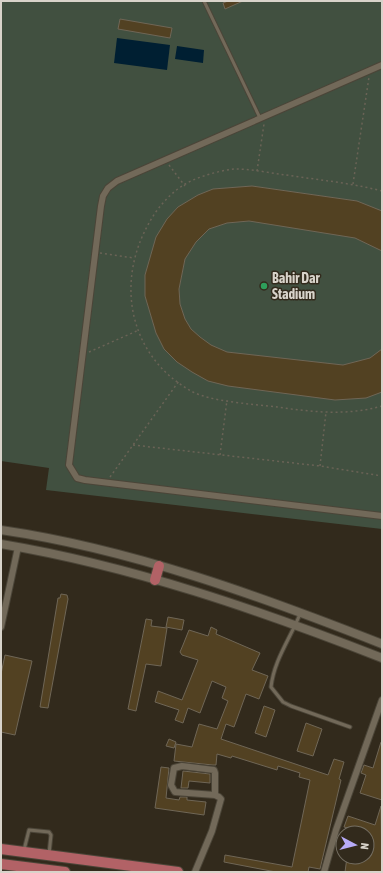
<svg xmlns="http://www.w3.org/2000/svg" width="383" height="873" font-family="'Asap Condensed',sans-serif">
<rect width="100%" height="100%" fill="#322a1c"/>
<!-- green -->
<path fill="#415040" d="M1,1H382V529L46,490L49,468L1,461Z"/>
<!-- water -->
<g fill="#001f32">
<path d="M117,38L170,45L167,70L114,63Z"/>
<path d="M177,46L204,50L203,63L175,59Z"/>
</g>
<!-- building -->
<g fill="#524122" stroke="#6f6656">
<path d="M228,1H243L225,9L223,3Z"/>
<path d="M120,19L172,28L170,38L118,29Z"/>
<path d="M252,186L357,201L382,211V251L355,238L249,221L227,223L209,229L196,242L185,259L179,289L180,304L185,319L191,329L200,337L211,345L227,352L343,365L370,358L382,349V392L366,398L335,400L228,386L208,381L192,372L177,362L164,349L156,333L145,296V275L156,237L167,219L178,207L198,195L213,189Z"/>
<path d="M61,594L67,595L68,599L48,708L40,707L58,598H60Z"/>
<path d="M168,617L184,620L182,630L166,627Z"/>
<path d="M146,619L152,620L151,626L167,628L161,666L146,664L136,711L128,709Z"/>
<path d="M211,627L217,630L216,634L260,653L252,670L268,676L259,699L246,694L234,727L226,724L221,739L328,775L334,759L344,762L339,779L341,780L320,869L309,867L308,872H276L224,862L225,855L292,867L310,780L299,777L300,773L278,766L277,770L232,756L231,758L217,754L216,765H213L174,761L176,744L192,747L199,724L217,729L228,701L222,698L226,687L212,681L200,713L188,708L183,723L175,720L179,710L155,702L158,691L182,700L198,660L182,655L180,652L183,645L189,630L208,636Z"/>
<path d="M5,655L32,661L15,735L1,732V674Z"/>
<path d="M264,706L275,710L266,737L255,733Z"/>
<path d="M306,723L322,729L313,756L297,751Z"/>
<path d="M169,739L176,742L174,748L166,746Z"/>
<path d="M381,742H382V800L360,793L366,775L361,773L364,765L373,768Z"/>
<path d="M161,767L169,768L166,798L179,800L180,797H187V800L206,802L204,815L155,808Z"/>
<path d="M183,771L210,774V783L189,781L188,788H181Z"/>
<path d="M381,806L382,872H345L347,857H367V833L344,827L348,816L375,825Z"/>
</g>
<g fill="none" stroke-linecap="round" stroke-linejoin="round">
<!-- service casing -->
<g stroke="#4b4538" stroke-width="5">
<g id="service">
<path d="M204,1L260,118"/>
<path d="M300,614C290,639 274,660 271,687L283,702L291,706L350,727"/>
<path d="M24,850L29,830L49,832L51,835L49,854"/>
</g>
</g>
<!-- minor casing -->
<g stroke="#4b4538" stroke-width="8">
<g id="minor">
<path d="M382,65L117,181L108,188L103,196L101,206L69,465L77,478L85,480L382,516"/>
<path d="M1,627L18,547"/>
<path d="M195,872L212,831L221,799L219,797L215,795L175,792L171,785L174,768L182,766L214,770L215,773V795"/>
<path d="M324,872L336,830L382,700"/>
</g>
</g>
<!-- tertiary casing -->
<g stroke="#4b4538" stroke-width="10">
<g id="tertiary">
<path d="M1,530C131,549 260,596 382,644"/>
<path d="M1,544C132,566 259,610 382,658"/>
</g>
</g>
<!-- primary casing -->
<g stroke="#4b4538" stroke-width="12">
<g id="primary">
<path d="M155,580L159,566"/>
<path d="M1,849L178,872"/>
<path d="M1,864L65,872"/>
</g>
</g>
<!-- path -->
<g stroke="#6a6356" stroke-width="1.5" stroke-dasharray="2 3" stroke-linecap="butt">
<path d="M169,165L185,186"/>
<path d="M257,171L264,124"/>
<path d="M353,184L369,77"/>
<path d="M382,191C351,183 319,180 286,175C270,173 252,169 235,169C224,170 212,173 201,177C178,184 160,203 149,223C115,283 129,356 191,391C211,402 253,404 277,407C312,412 347,416 382,406"/>
<path d="M100,253L134,258"/>
<path d="M89,352L139,330"/>
<path d="M133,445L320,466L382,476"/>
<path d="M220,455L227,400"/>
<path d="M320,466L326,412"/>
<path d="M110,477L179,381"/>
</g>
<!-- service -->
<use href="#service" stroke="#726959" stroke-width="3"/>
<!-- minor -->
<use href="#minor" stroke="#726959" stroke-width="6"/>
<!-- tertiary -->
<use href="#tertiary" stroke="#726959" stroke-width="8"/>
<!-- primary -->
<use href="#primary" stroke="#b26266" stroke-width="10"/>
</g>
<!-- markers -->
<circle fill="#2e9e5b" stroke="#322a1c" stroke-width="1.5" cx="264" cy="286" r="4"/>
<g text-anchor="middle" stroke-width="3" stroke-linejoin="round" paint-order="stroke">
<!-- poi labels -->
<g font-size="14" font-weight="bold" fill="#d8d3ca" stroke="#322a1c" text-anchor="start">
<text x="272" y="283">Bahir Dar<tspan x="272" dy="16">Stadium</tspan></text>
</g>
</g>
<!-- border -->
<rect width="383" height="873" fill="none" stroke="#d8d3ca" stroke-width="4"/>
<!-- north arrow -->
<g transform="translate(355 845) rotate(97)"><circle r="19" fill="#322a1c" stroke="#746e62"/>
<path d="M0-3L7 15L0 10L-7 15Z" fill="#b7abf8"/>
<text y="-6" font-size="11" font-weight="bold" text-anchor="middle" fill="#d8d3ca">N</text>
</g>
</svg>
